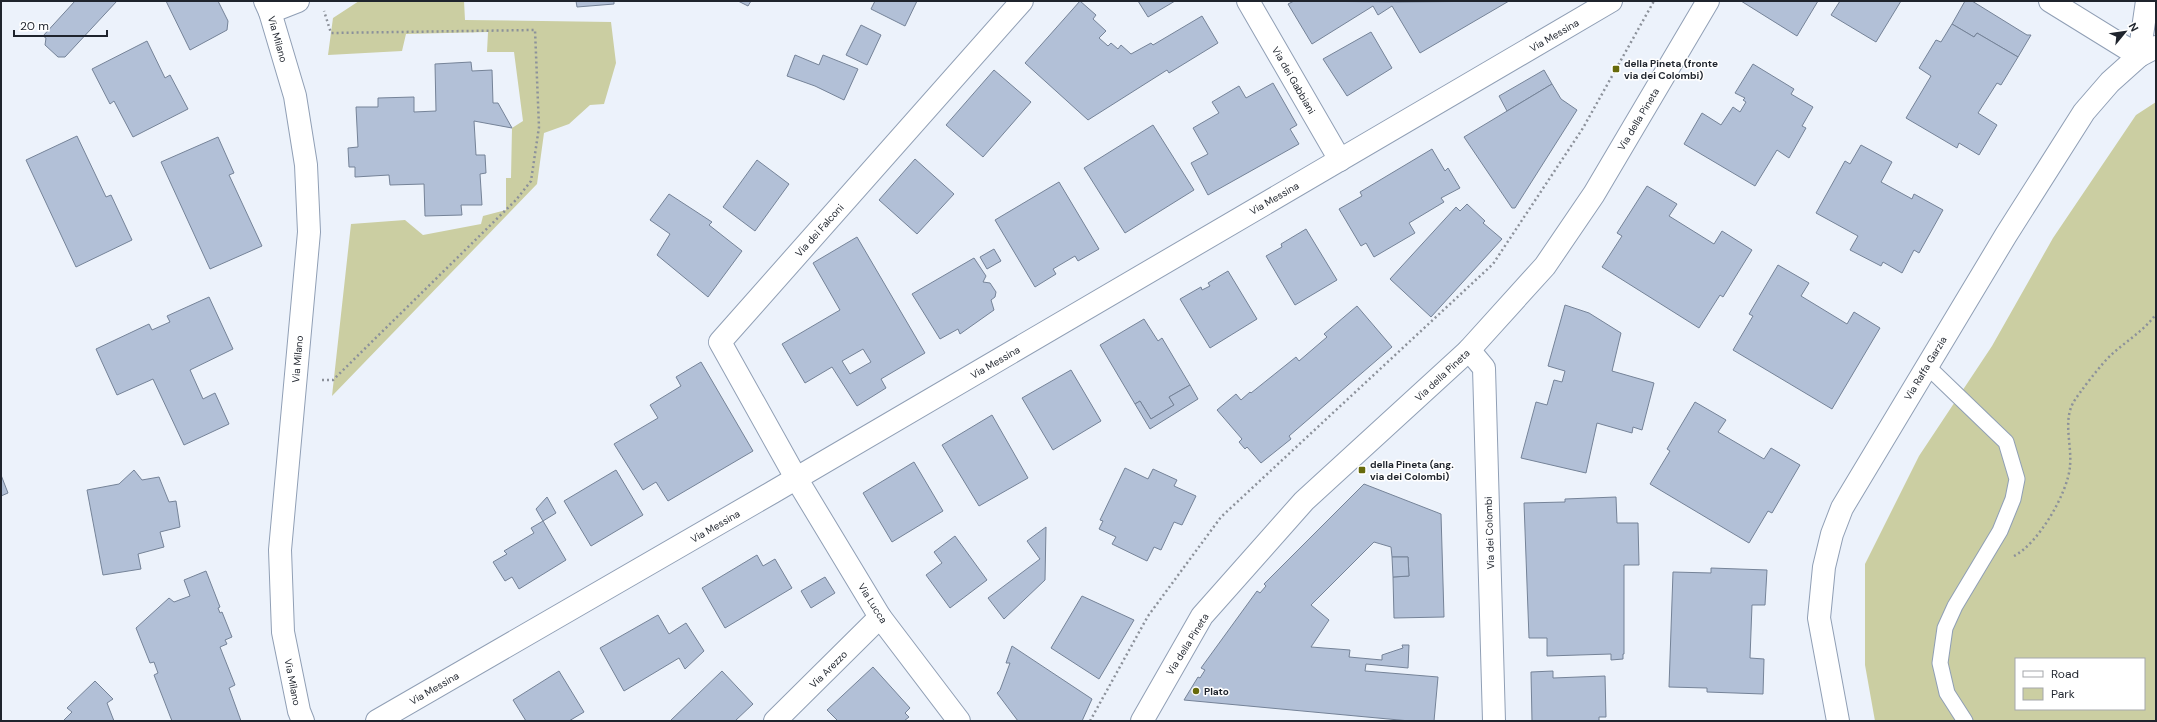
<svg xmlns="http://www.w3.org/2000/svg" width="2157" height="722" font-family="'DM Sans',sans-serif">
<rect width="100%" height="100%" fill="#ecf2fb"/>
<!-- green -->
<g fill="#cbcea2" fill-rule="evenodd">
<path d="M359,1H464L465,20L611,22L616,63L604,104L590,105L569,124L544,133L537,184L332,396L351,224L405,220L423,235L481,224L483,216L506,210V178H511L512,128L523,121L514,52H487L488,32L406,34L402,51L328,55L333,18Z"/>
<path d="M2156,102V721H1875L1865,665V564L1919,456L1992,346L2053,238L2136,115ZM2016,659H2144V709H2016Z"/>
</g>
<!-- building -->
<g fill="#b2c0d7" stroke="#758398" fill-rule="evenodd">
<path d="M75,1H117L65,57H58L45,45L46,38L43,36Z"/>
<path d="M166,1H218L228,21L227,30L190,50Z"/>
<path d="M576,1H614V4L577,7Z"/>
<path d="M738,1H751L748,6Z"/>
<path d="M875,1H917L905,26L871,9Z"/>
<path d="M1080,1L1096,15L1093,19L1106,31L1099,38L1108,46L1111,43L1118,49L1121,45L1131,54L1151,43L1153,45L1202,16L1218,43L1169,73L1167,70L1088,120L1025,63Z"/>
<path d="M1138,1H1175L1148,17Z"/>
<path d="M1294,1L1398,2L1509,1L1420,53L1392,6L1378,15L1373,6L1312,44L1288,4Z"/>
<path d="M1741,1H1818L1797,36Z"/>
<path d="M1840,1H1901L1876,42L1831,15Z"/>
<path d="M1965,1H1972L2027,35H2031L2018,57L1977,33L1974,37L1952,24Z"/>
<path d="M1952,24L1974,37L1977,33L2018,57L2001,85L1997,83L1978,113L1997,125L1979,155L1959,143L1957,148L1906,118L1931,76L1919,68L1936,40L1941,42Z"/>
<path d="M861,25L881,35L867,65L846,55Z"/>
<path d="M1371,32L1392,68L1347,96L1323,59Z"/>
<path d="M147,41L165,78L170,75L188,109L133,137L114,101L110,104L92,69Z"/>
<path d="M795,55L819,65L823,55L858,69L844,100L815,86L787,76Z"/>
<path d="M471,62L472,71L492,70L493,103H498L512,128L474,121L476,155H485L486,173L480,174L482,205H461L462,215L425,216L424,184L390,185L389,175L355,177V167H349L348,148L358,147L356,107H378V98L414,97V112L436,111L435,64Z"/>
<path d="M1753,64L1794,89L1791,94L1813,107L1802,126L1806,128L1789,158L1777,150L1755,186L1684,144L1702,113L1721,125L1733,107L1740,112L1746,102L1743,100L1745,98L1735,93Z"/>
<path d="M994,70L1031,102L983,157L946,125Z"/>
<path d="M1544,70L1552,84L1507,111L1499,96Z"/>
<path d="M1273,83L1297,125L1290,129L1299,144L1208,195L1191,163L1208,154L1193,128L1219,113L1212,102L1239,86L1246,98Z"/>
<path d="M1552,84L1561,99L1577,110L1515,208H1512L1464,137Z"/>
<path d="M1153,125L1194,190L1125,233L1084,168Z"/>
<path d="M77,136L106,197L111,195L132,240L76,267L26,160Z"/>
<path d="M218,137L234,173L229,175L262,246L210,269L161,162Z"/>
<path d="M1861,145L1892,162L1881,182L1912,199L1914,194L1943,210L1919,253L1914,250L1902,273L1883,262L1881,266L1850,250L1858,236L1816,213L1845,161L1850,164Z"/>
<path d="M1432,149L1445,171L1448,168L1460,188L1441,198L1444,202L1409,223L1415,233L1374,257L1366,243L1361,246L1339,209L1362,196L1360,192Z"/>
<path d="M915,159L954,194L917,234L879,200Z"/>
<path d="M757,160L789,184L755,231L723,207Z"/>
<path d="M1059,182L1099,249L1078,261L1075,256L1053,269L1056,274L1035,287L995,220Z"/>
<path d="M1647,186L1677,204L1669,216L1714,244L1722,231L1752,250L1723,297L1720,295L1699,328L1602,267L1622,236L1617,233Z"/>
<path d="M669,194L712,222L709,225L742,251L708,297L657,255L670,234L650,220Z"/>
<path d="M1467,204L1485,221L1483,223L1502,239L1431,317L1390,279L1456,207L1460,211Z"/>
<path d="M1306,229L1337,280L1295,305L1266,256L1282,247L1281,244Z"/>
<path d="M857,237L925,353L881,379L886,388L857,406L832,367L805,383L782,344L840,310L813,263ZM863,349L871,362L850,374L842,361Z"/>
<path d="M994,249L1001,261L987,269L980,257Z"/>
<path d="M974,258L986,276L983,282L990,283L996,292L995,297L991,300L994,310L960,334L958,329L940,339L912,294Z"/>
<path d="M1778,265L1809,283L1801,296L1847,324L1854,312L1880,328L1832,409L1733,350L1753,316L1749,314Z"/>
<path d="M1228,271L1257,319L1210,348L1180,299L1201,287L1202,290L1210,286L1208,283Z"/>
<path d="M209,297L233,349L190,370L203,399L215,393L229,424L184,445L153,379L117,395L96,349L149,324L152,330L170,322L167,316Z"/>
<path d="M1565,305L1589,313L1621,333L1612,371L1654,383L1642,430L1633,427L1632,433L1597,423L1586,473L1521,458L1536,402L1547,405L1554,380L1562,382L1565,371L1548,366Z"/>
<path d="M1357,306L1392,347L1289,436L1291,439L1261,463L1247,447L1245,449L1239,442L1242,439L1217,410L1236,394L1241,400L1250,392L1251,393L1296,357L1299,361L1327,337L1324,334Z"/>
<path d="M1144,319L1158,341L1162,338L1190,385L1169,397L1174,405L1151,419L1140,401L1135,404L1100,345Z"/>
<path d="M701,362L753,451L668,501L656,482L643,490L614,444L658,418L650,405L681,386L676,377Z"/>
<path d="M1071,370L1101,421L1053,450L1022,398Z"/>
<path d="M1190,385L1198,399L1150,429L1135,404L1140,401L1151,419L1174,405L1169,397Z"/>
<path d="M1695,402L1726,420L1718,432L1764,459L1771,448L1800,465L1772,513L1768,511L1749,543L1650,484L1670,451L1667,449Z"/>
<path d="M992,415L1028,478L979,506L942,445Z"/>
<path d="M914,462L943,511L892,542L863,493Z"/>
<path d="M1125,468L1148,479L1153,469L1177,480L1174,486L1196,496L1182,525L1174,522L1161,550L1154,547L1147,561L1112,544L1116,537L1099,529L1103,521L1100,520Z"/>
<path d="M134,470L142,480L159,477L169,502L176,501L180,527L160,532L164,547L138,554L141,569L103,575L87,490L119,484Z"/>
<path d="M616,470L643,515L591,546L564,501Z"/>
<path d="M1,475L8,493L1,496Z"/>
<path d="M1364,484L1441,514L1444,617L1394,618L1393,577L1409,576L1408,557H1392L1391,547L1374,542L1311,605L1329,620L1311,647L1350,650L1349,657L1382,660V655L1403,648L1402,645H1409L1408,668L1366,664L1365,671L1438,677L1434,721H1410L1184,700L1198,677L1200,678L1205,670L1201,668L1257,591L1260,593L1266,586L1264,584Z"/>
<path d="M547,497L556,513L543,521L536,509Z"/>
<path d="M1616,497L1617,523H1638L1639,565H1624V654H1623V659L1611,660V654L1547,656V638H1529L1524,503L1565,502V499Z"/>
<path d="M543,521L566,560L519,589L512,577L505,581L493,562L507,554L504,551L534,533L531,528Z"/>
<path d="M1046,527L1045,580L1004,619L988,598L1040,559L1027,541Z"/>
<path d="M955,536L987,580L950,608L926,575L942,563L934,552Z"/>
<path d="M757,555L763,566L775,559L792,588L725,628L702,588Z"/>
<path d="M1392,557H1408L1409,576L1393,577Z"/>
<path d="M1711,568L1767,570L1765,605H1752L1750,658L1764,659L1763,694L1707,692V688L1669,687L1673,572L1711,573Z"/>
<path d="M206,571L220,607L218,608L220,613L222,612L232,637L225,640L227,644L220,647L235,685L229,688L241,721H172L154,675L158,673L154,662L150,663L136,628L169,598L174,602L190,596L184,580Z"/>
<path d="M825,577L835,593L811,608L801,591Z"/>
<path d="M1082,596L1134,620L1099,679L1051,648Z"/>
<path d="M658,615L669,634L686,623L704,651L685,669L679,658L624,691L600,648Z"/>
<path d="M1012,646L1092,699L1082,721H1018L997,693L1000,690L1010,663H1006Z"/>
<path d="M873,667L910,708L905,713L909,717L904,721H838L827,710Z"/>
<path d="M559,671L584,712L569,721H526L513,700Z"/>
<path d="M722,671L753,704L735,721H670Z"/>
<path d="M1553,671V678L1605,676L1606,717H1599V721H1532L1531,672Z"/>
<path d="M95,681L113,699L107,703L114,721H63L72,712L67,708Z"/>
</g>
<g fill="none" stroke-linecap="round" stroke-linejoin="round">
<!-- lane casing -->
<g stroke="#909fb5" stroke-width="17">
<path id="lane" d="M1927,366L2006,442L2017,479L2013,499L2000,531L1955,606L1945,628L1940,663L1947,693L1965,721"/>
</g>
<!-- street casing -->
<g stroke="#909fb5" stroke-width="24">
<g id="street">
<path d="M265,1L270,12L295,96L306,165L309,232L280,550L283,632L299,711L303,721"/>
<path d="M1248,1L1340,160"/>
<path d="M2050,1L2139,56"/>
<path d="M270,12L298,1"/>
<path d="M2139,56L2147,1"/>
<path d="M377,721L773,492L1611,1"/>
<path d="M775,721L880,617"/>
<path d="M959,721L880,617L796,478L720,342L1022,1"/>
<path d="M1838,721L1819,618L1824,567L1832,534L1842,508L2006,235L2084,112L2110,82L2139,56L2156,47"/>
</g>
</g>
<!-- secondary casing -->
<g stroke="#909fb5" stroke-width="24">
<g id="secondary">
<path d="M1469,350L1484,368L1494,721"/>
<path d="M1142,721L1202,616L1304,501L1469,350L1545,266L1594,194L1708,1"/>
</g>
</g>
<!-- path -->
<g stroke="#8c919a" stroke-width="2.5" stroke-dasharray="2 3" stroke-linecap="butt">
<path d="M322,380H333L516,200L531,181L539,127L535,30L331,33L324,11"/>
<path d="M2014,556C2038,544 2068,493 2070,466C2072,445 2063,422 2073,403C2078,394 2103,362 2111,355C2126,341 2144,331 2156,314"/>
<path d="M1090,721L1148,616L1221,517L1493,264L1583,128L1654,1"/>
</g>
<!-- lane -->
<use href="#lane" stroke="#fff" stroke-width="15"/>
<!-- street -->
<use href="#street" stroke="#fff" stroke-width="22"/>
<!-- secondary -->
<use href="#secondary" stroke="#fff" stroke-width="22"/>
</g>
<!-- markers -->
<g fill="#676a0b" stroke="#fff" stroke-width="1.5">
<rect x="1612" y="65" width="8" height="8" rx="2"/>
<rect x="1358" y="466" width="8" height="8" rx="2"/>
<circle cx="1196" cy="691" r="4"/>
</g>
<g text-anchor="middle" stroke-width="3" stroke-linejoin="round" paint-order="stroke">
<!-- street labels -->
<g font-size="10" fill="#1f242d" stroke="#fff">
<text transform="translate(1554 35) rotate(-30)" y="4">Via Messina</text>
<text transform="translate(278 39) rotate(74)" y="4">Via Milano</text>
<text transform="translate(1294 80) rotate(60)" y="4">Via dei Gabbiani</text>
<text transform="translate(1638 119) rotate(-59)" y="4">Via della Pineta</text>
<text transform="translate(1274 198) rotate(-30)" y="4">Via Messina</text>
<text transform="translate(819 230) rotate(-48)" y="4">Via dei Falconi</text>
<text transform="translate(297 359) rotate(-85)" y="4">Via Milano</text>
<text transform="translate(995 362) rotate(-30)" y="4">Via Messina</text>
<text transform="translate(1925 368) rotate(-59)" y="4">Via Raffa Garzia</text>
<text transform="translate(1442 375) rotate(-43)" y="4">Via della Pineta</text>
<text transform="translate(715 526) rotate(-30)" y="4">Via Messina</text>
<text transform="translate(1489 533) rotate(-92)" y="4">Via dei Colombi</text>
<text transform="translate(873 603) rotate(58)" y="4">Via Lucca</text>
<text transform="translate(1187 644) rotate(-58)" y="4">Via della Pineta</text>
<text transform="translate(828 669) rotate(-45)" y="4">Via Arezzo</text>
<text transform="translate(293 682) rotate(79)" y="4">Via Milano</text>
<text transform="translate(434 688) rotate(-30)" y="4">Via Messina</text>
</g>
<!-- poi labels -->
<g font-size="10" font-weight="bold" fill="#1f242d" stroke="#fff" text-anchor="start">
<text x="1624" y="67">della Pineta (fronte<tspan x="1624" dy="12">via dei Colombi)</tspan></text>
<text x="1370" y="468">della Pineta (ang.<tspan x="1370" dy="12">via dei Colombi)</tspan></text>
<text x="1204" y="695">Plato</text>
</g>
</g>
<!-- border -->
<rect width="2157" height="722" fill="none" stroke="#1f242d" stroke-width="4"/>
<!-- legend -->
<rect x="2015" y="658" width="130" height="52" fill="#ffffff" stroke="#a5a7ab"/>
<rect x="2023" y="671" width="20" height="6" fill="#ffffff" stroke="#a5a7ab"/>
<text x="2051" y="678" font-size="12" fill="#1f242d">Road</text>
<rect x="2023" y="688" width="20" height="12" fill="#cbcea2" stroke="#a5a7ab"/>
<text x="2051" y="698" font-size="12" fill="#1f242d">Park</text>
<!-- north arrow -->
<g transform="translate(2125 32) rotate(61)" stroke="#ffffff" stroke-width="3" paint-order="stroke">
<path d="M0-3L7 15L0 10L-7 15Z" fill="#1f242d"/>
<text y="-6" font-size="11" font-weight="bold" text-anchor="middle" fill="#1f242d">N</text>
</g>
<!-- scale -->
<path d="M14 30v6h93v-6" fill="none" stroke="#1f242d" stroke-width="2"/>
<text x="20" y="30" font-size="12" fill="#1f242d" stroke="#ffffff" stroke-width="3" paint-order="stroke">20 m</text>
</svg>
